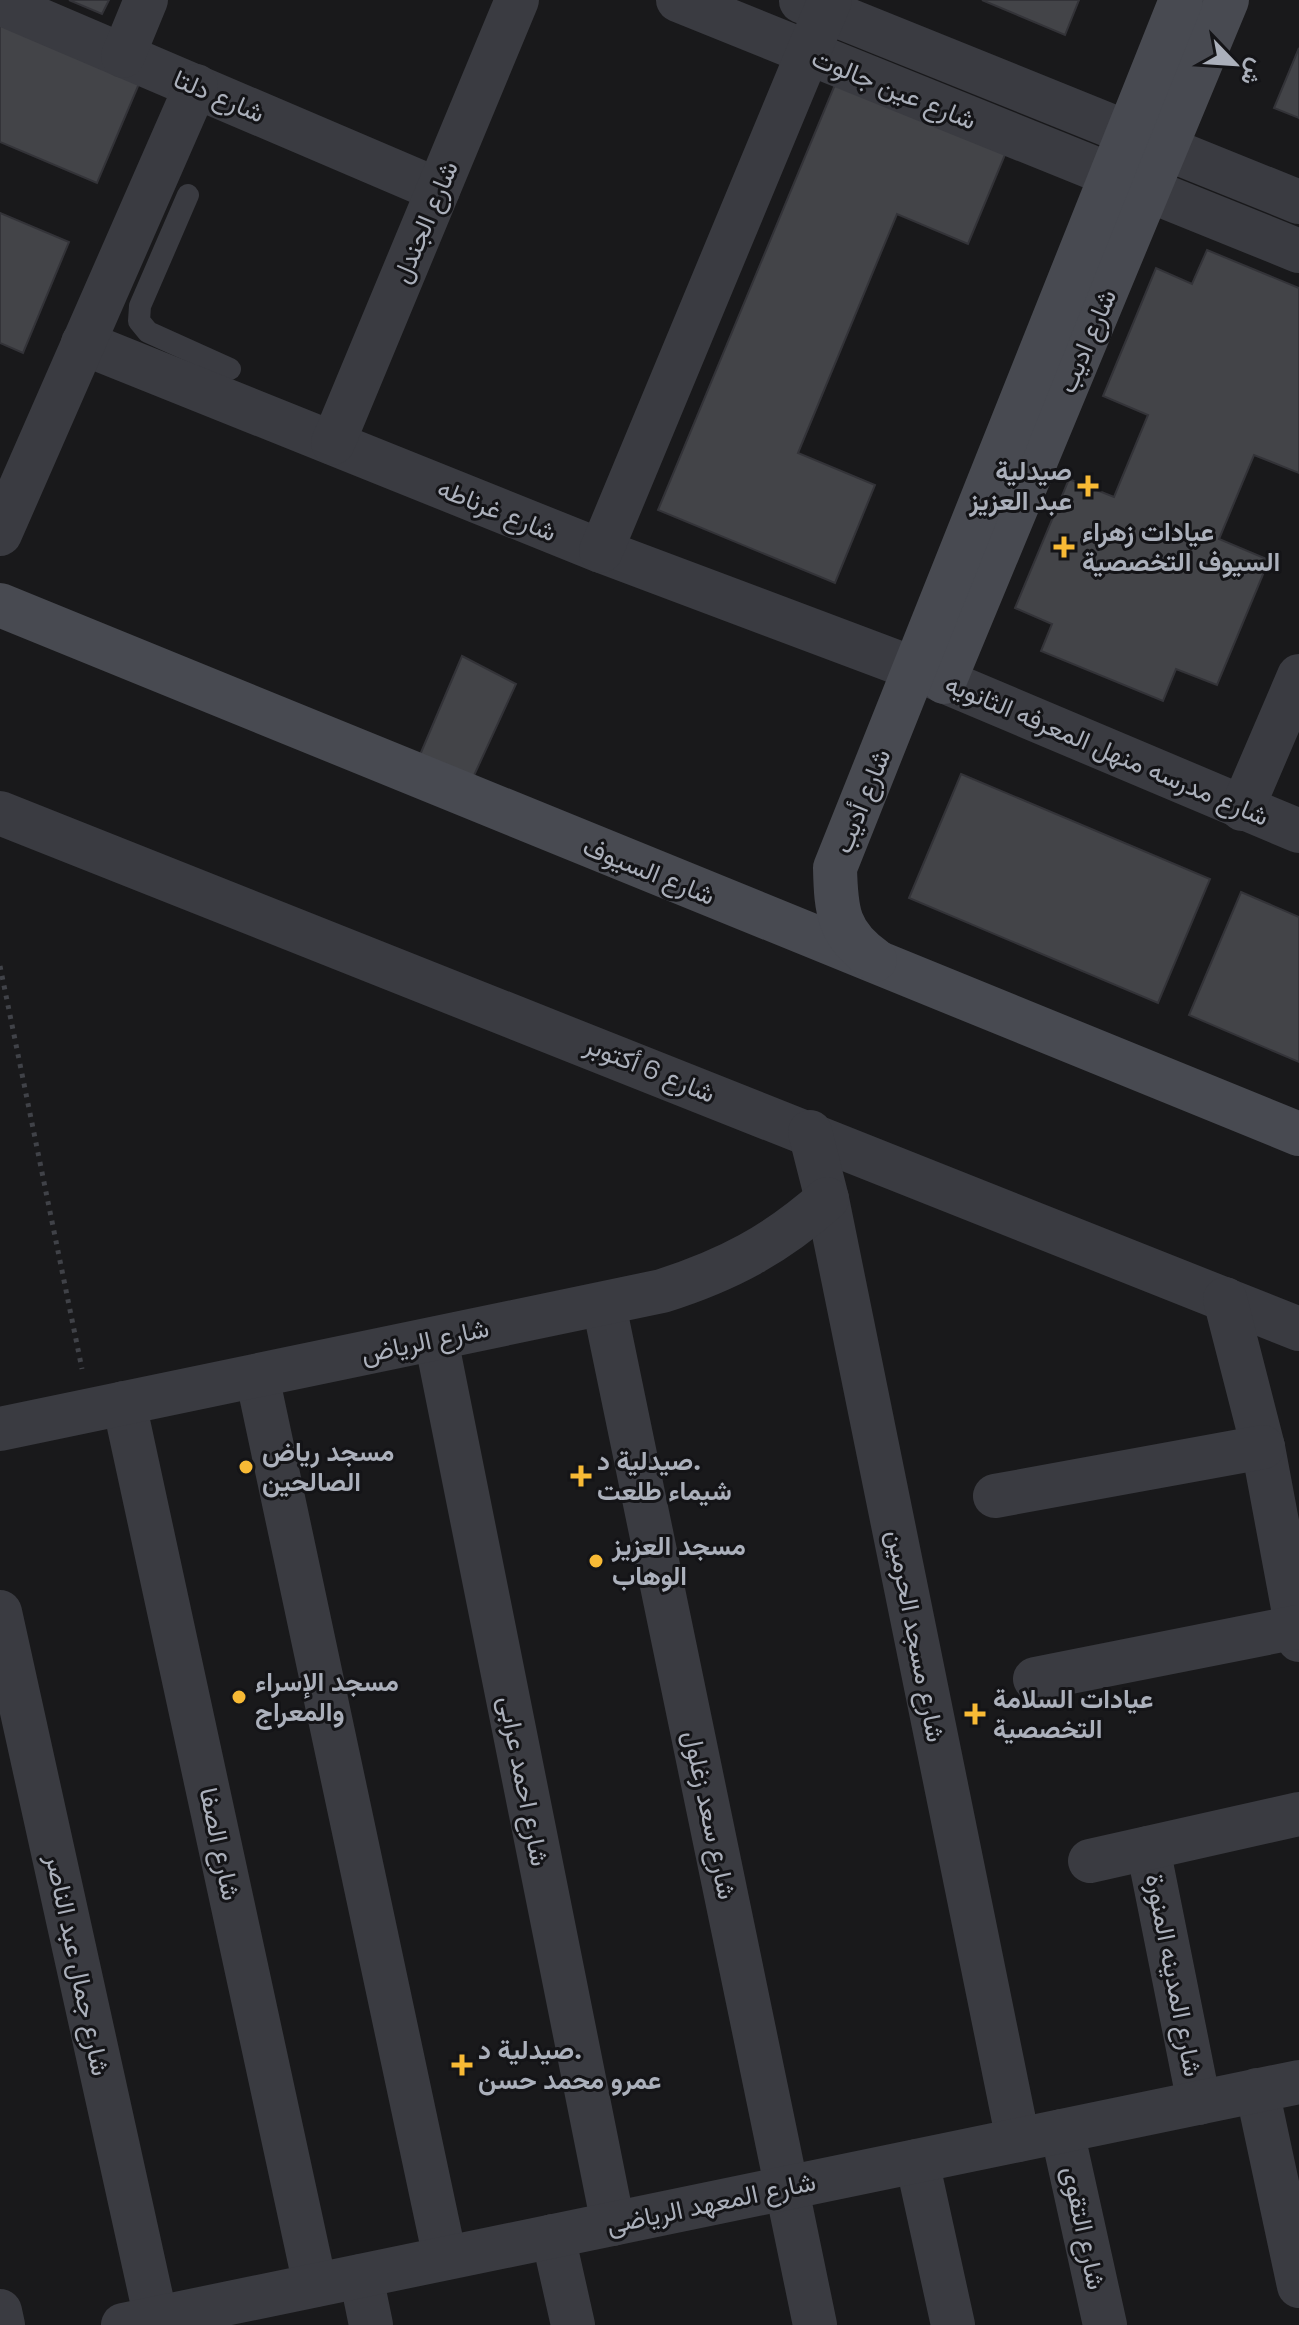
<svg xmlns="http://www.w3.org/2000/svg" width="1299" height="2325" font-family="'Space Grotesk',Vazirmatn,sans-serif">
<rect width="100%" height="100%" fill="#19191b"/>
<!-- building -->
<g fill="#434448" stroke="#333338" stroke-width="2">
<path d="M69,0H109L102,14Z"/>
<path d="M982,0H1079L1065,35Z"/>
<path d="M0,12L144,72L97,183L0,142Z"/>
<path d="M1299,48V118L1274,108Z"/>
<path d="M839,75L1009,145L968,244L897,214L798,453L875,485L835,583L658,510Z"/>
<path d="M0,213L69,242L23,353L0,343Z"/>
<path d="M1207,250L1299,288V473L1254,455L1219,539L1269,560L1217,685L1176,669L1163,701L1041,651L1052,624L1015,608L1069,479L1114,497L1148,415L1103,396L1156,268L1192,284Z"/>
<path d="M462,656L516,684L471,782L417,762Z"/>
<path d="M961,774L1210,879L1158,1003L909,898Z"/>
<path d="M1241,892L1299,917V1062L1189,1015Z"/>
</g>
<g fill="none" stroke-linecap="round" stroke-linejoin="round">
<!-- path -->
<path stroke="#404248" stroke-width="5" stroke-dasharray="4 6" stroke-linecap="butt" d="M0,966L82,1369"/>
<!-- service -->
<path stroke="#3a3b41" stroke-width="22" d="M188,195L140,306L139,321L148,332L230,369"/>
<!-- minor -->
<g stroke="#3a3b41" stroke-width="44">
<path d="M678,0L1299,251"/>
<path d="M801,1L1299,202"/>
<path d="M0,3L438,190"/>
<path d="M123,56L146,0"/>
<path d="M83,343L601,551L915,669L1299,831"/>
<path d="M333,443L517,0"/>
<path d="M0,534L196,86"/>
<path d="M601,551L830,0"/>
<path d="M1242,809L1299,676"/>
<path d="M0,813L1299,1329"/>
<path d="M810,1132L827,1199L1018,2140"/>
<path d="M1225,1299L1263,1447L1299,1640"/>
<path d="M604,1305L815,2325"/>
<path d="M436,1339L613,2224"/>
<path d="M257,1376L445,2258"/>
<path d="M124,1403L315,2285"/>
<path d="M0,1429L662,1291C728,1270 775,1245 827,1199"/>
<path d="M995,1496L1263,1447"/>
<path d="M0,1612L156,2319"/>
<path d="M1035,1679L1297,1627"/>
<path d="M1148,1848L1199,2103"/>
<path d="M1090,1861L1299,1814"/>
<path d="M1257,2090L1299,2286"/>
<path d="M1062,2131L1105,2325"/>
<path d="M917,2161L953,2325"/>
<path d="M553,2236L573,2325"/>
<path d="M361,2276L371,2325"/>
<path d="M0,2311L3,2325"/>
<path d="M123,2325L1299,2082"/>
</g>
<!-- secondary -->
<g stroke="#484a51" stroke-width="44">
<path d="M0,605L1299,1134"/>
<path d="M944,682L1227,0"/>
<path d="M875,960C838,934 836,911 835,868L1181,0"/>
</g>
</g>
<!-- markers -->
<g fill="#f8ba35" stroke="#141417" stroke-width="3">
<path d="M1084 474h8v8h8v8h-8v8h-8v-8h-8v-8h8z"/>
<path d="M1060 535h8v8h8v8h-8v8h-8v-8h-8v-8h8z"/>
<circle cx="246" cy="1467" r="8"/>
<path d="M577 1464h8v8h8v8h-8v8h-8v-8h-8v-8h8z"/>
<circle cx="596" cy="1561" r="8"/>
<circle cx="239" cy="1697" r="8"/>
<path d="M971 1702h8v8h8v8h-8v8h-8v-8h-8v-8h8z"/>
<path d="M458 2053h8v8h8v8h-8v8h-8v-8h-8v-8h8z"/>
</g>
<g text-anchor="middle" stroke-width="6" stroke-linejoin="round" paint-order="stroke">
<!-- street labels -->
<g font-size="26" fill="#abb0bb" stroke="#141417">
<text transform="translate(894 89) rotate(22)" y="9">شارع عين جالوت</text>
<text transform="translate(219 96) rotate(23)" y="9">شارع دلتا</text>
<text transform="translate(425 222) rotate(-67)" y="9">شارع الجندل</text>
<text transform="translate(1087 341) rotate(-67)" y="9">شارع اديب</text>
<text transform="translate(497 510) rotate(22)" y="9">شارع غرناطه</text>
<text transform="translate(1107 750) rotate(23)" y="9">شارع مدرسه منهل المعرفه الثانويه</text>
<text transform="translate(862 801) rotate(-68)" y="9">شارع أديب</text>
<text transform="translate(649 871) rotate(22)" y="9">شارع السيوف</text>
<text transform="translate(650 1069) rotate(22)" y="9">شارع 6 أكتوبر</text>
<text transform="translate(425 1341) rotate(-12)" y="9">شارع الرياض</text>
<text transform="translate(916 1636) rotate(79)" y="9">شارع مسجد الحرمين</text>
<text transform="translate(524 1781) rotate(79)" y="9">شارع احمد عرابى</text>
<text transform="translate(710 1815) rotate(78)" y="9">شارع سعد زغلول</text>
<text transform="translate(220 1844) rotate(78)" y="9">شارع الصفا</text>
<text transform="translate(78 1965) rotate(78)" y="9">شارع جمال عبد الناصر</text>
<text transform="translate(1174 1975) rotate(79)" y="9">شارع المدينه المنورة</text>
<text transform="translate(711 2203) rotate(-12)" y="9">شارع المعهد الرياضى</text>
<text transform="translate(1084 2228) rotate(78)" y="9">شارع التقوى</text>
</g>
<!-- poi labels -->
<g font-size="26" font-weight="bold" fill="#abb0bb" stroke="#141417" text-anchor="start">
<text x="1072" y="480" text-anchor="end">صيدلية<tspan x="1072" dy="30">عبد العزيز</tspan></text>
<text x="1082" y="541">عيادات زهراء<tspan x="1082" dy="30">السيوف التخصصية</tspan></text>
<text x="262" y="1461">مسجد رياض<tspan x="262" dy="30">الصالحين</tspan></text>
<text x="597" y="1470">صيدلية د.<tspan x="597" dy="30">شيماء طلعت</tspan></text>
<text x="612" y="1555">مسجد العزيز<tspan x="612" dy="30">الوهاب</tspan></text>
<text x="255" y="1691">مسجد الإسراء<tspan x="255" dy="30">والمعراج</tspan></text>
<text x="993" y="1708">عيادات السلامة<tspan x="993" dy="30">التخصصية</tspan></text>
<text x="478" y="2059">صيدلية د.<tspan x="478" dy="30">عمرو محمد حسن</tspan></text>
</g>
</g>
<!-- north arrow -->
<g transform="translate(1235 64) rotate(115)" stroke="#141417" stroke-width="6" paint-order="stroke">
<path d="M0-6L14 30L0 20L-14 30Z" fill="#abb0bb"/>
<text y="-12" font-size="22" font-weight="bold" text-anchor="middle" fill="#abb0bb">ش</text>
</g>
</svg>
